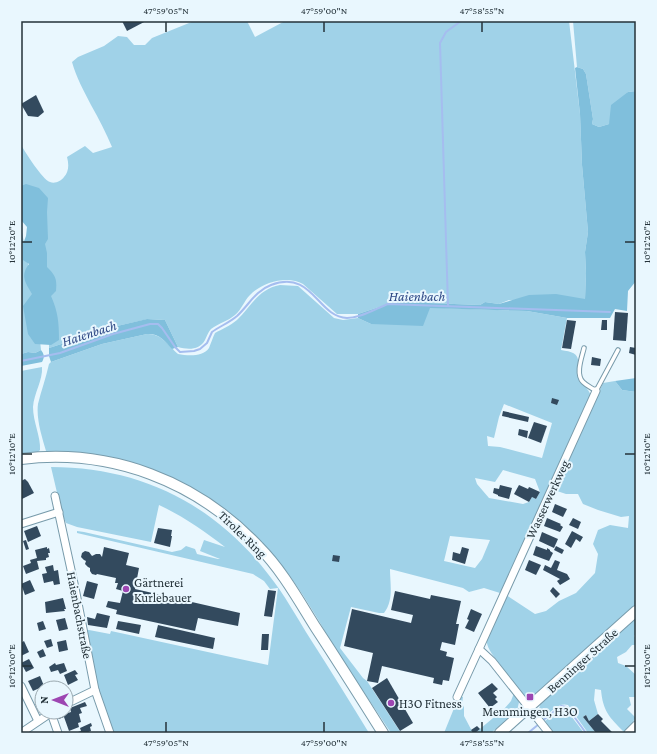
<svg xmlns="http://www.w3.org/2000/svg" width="657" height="754" font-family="'Crimson Pro',serif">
<rect width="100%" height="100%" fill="#e9f7fe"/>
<!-- green -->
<g fill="#a0d2e8" fill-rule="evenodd">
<path d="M194,21H247L255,37L285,21H569L580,114L582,165L588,232L585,252L586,273L585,299L509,300L499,304L485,302L480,305L428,303L422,301L388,304L358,314H337L303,284C288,275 262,282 250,295C244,301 242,309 235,315C228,321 219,323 211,329C208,332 207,336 205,340C200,350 188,350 178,347L165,320L148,319L117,326L49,348V327L21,190V145C26,153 42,179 50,182C55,184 61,181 64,177C69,172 69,164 67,157L85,146L93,153L112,147C106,133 99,119 91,105C84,91 76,77 72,62L78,57L104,46L118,36L127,37L134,45H145L152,38Z"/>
<path d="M573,21H636V91L628,92L609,124L599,127L592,124L593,119L586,74L583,69L577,67Z"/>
<path d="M21,227L37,311L41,350L35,353L28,352L21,354Z"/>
<path d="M280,285L298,286L334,318L343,320L358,318L371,324L430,308H444L527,311L567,318L561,350C573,352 580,353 578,367C578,370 577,374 578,377C581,385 589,388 591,396L500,593L484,588L469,592L463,588L390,569C390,584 394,600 384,613H379L351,607L340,648L363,678L367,681L401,733H391C374,707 356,681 339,655C320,623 302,590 278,561C218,489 143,452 49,452L46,451C42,437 36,419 38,404C41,391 46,378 49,364L51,362L102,344L147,334C161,333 169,346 178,354C188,356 203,357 209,348C211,343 213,337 215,333C222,329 230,326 237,320C251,307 258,289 280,285ZM504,404L552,423L542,458L500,447L488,446L487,436L494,438L499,417ZM503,470L535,479L540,492L536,499L532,497L529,502L523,504L489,498L477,484L475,478L495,482ZM450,536L490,540L482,559L475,568L444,561Z"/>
<path d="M42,367C43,380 34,393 33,407C33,422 41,437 40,450L37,453L21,454V371Z"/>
<path d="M615,381L622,390L636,392V604L590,647L534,696C530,698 528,699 524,696L492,654C488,648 486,644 487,637L506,595L535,614L546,611L559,601L576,593L595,573L598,554L593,544L598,530L610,525L628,528L629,516L621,517L598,510L583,504L578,494H566L554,490L603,383Z"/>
<path d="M51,467C140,467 214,504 268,574C285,595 297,618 311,640C331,671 350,702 369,733H113L94,674L86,630H89L110,634L111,631L268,665L278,588L270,589L264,581L253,574L77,533V531L84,532L172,552L181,550L186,546L195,549L197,554L218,559H220L200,551L204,540L225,547C204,531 183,516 159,505L151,542L77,527L66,523L62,514Z"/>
<path d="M636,615V634L634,636L636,638V645H632L626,652L617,657L618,663L626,666L636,675V697H629L631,705L627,709L636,718L624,732C609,717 603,711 601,690L595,689L594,700L598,714L589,721L586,715L583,717L596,733H588L568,705C559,702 551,712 544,717L539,709L540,705L546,699Z"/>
<path d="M514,693L519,702L517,711L491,733H475L504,709L511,701Z"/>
<path d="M459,696L463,697L462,704L464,707V716L473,733H444Z"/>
<path d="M563,707L565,708L584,733H554L545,721Z"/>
</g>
<!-- forest -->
<g fill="#80bfdc">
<path d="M577,67L583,69L586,74L593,119L592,124L599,127L609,124L611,105L628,92L636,91V281L628,291L627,311L615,309L610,318H567L527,311L430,308L423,326L371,324L358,318V314L388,304L395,296L412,298L428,303L480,305L485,302L499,304L529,295L556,294L585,299L586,273L585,252L588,232L582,165L580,114L575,68Z"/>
<path d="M26,184L39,188L48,198L47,212L48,239L45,244L47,253V267C56,276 57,279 56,291L51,296C58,312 59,322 59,340L51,345L35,344L28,334L23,306L32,294C25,282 20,276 29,264L23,260V244L26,236L27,227L21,220V186Z"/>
<path d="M147,319L165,320L178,347L172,349C165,341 159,333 147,334L102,344L51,362L49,356V348L117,326Z"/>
<path d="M41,350C44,354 45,357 42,362L21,366V354L28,352L35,353Z"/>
<path d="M636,378V392L622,390L615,381Z"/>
</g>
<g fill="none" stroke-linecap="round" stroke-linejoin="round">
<!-- stream -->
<g stroke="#a5bdef" stroke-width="2">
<path d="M448,306L440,43L446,32L461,21"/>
<path d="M21,361L60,353L113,334L150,324H158L162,328L175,347L180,352L194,351L200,349L207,343L212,332C220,326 229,323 237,316C249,305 255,291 271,285C313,269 317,317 347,318C361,318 375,309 388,304L610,312"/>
<path d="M542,721L561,706L567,707L586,733"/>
<path d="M528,733L539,724"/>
<path d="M635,733L636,732"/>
</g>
</g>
<!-- building -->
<g fill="#334a5e">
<path d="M122,21H146L127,31Z"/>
<path d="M36,95L44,112L38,117L28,116L21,104Z"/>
<path d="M615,312L628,313L626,341L613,340Z"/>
<path d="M567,320L576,321L571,349L562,348Z"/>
<path d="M602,320H607V330H601Z"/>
<path d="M630,347L636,348V355L629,353Z"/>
<path d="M592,357L601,359L600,366L591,365Z"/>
<path d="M552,398L559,400L557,405L551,403Z"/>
<path d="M503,411L529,417L528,422L502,416Z"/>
<path d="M534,422L547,426L541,443L528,438Z"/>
<path d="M519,429L528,431L527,438L518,435Z"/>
<path d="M25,479L28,482L34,493L22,499L21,498V481Z"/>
<path d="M500,485L512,488L509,499L498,496V495L493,493L494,488L499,489Z"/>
<path d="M519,485L528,489L529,487L540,492L536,499L532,497L529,502L514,494Z"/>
<path d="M555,504L567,509L563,517L552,512Z"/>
<path d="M547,518L561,524L560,525L563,527L560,532L544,526Z"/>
<path d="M573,518L581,522L578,529L569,525Z"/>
<path d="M37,526L41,536L28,542L24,531Z"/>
<path d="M158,528L172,530L171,536H172L170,547L154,543Z"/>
<path d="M572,531L583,537L580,542L576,539L571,548L565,544Z"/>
<path d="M542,532L558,539L554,548L539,541Z"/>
<path d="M26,540L29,549L26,550L23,541Z"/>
<path d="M536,546L547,550V548L550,550V551L553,553L549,561L533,555Z"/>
<path d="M556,546L564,550L562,554L554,550Z"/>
<path d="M47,547V549L49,548L50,553H48L49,557L46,558V560L37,561L39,569L26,574L23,566L31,563L30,560L37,558L35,550Z"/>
<path d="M104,547L129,553L126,565L139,568L135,589L240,613L238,626L198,618L195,631L116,614L117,610L106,607L108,601L120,603L123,591L116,589L118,583H115L116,578L97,574L96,575L92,574L90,571V568L88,567L85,564L86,561L84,560L81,557L82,553L85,551L89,552L92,556L96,554H100L102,557Z"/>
<path d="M462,547L469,549L465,564L452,560L453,552L460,554Z"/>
<path d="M333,555L340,556L339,562L332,561Z"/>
<path d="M529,560L541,565L536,575L525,570Z"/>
<path d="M555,560L560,562L557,570L567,574L570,579L560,585L557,581L560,579L543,570L545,565L551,568Z"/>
<path d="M53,565L54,571L58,570L60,584L54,585L53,581L44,583L42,574L47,573L45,567Z"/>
<path d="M30,580L35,591L25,595L21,584Z"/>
<path d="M87,581L98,584L94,599L83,596Z"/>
<path d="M553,587L560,594L556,598L550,591Z"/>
<path d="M268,590L276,591L272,617L264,616Z"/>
<path d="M395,591L430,599L431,595L461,601L456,624H459L455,645L442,642L440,650L447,652L446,656L454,658L449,681L443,680L442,685L433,683L434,678L382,666L378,683L367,681L373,653L344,646L352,609L411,623L413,615L391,610Z"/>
<path d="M63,598L66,609H64L65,611L46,613L45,602Z"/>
<path d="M471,609L482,614L474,632L465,628L469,620L467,619Z"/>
<path d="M97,613L110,616L107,628L88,625L87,617L95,619Z"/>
<path d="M65,618L68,629L59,631L56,620Z"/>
<path d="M43,621L46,629L39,631L37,623Z"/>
<path d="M118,621L141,625L139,634L116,629Z"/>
<path d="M158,625L215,638L213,649L155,637Z"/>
<path d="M262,634H269L268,650H261Z"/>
<path d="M51,639L53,646L47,648L44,641Z"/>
<path d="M66,640L68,650L59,652L57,642Z"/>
<path d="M24,641L29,652L21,656V643Z"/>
<path d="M43,649L46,656L40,658L37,652Z"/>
<path d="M29,659L34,668L26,672L21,663Z"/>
<path d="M55,663L56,665L64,663L67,671L60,674L58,670L51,672L49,667Z"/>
<path d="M75,670L78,674L75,675L78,680L68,685L64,675Z"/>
<path d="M40,676L44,686L33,691L28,681Z"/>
<path d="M387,678L413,723L400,731L372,688Z"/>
<path d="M492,683L498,689L493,693L497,697L495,699L498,702L490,708L478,693Z"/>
<path d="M42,694V709L36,697Z"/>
<path d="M85,702L87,706L80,708L82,713L79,714L81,722L78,723L79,727L69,731L64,717L59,719L57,714L61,712L62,715L71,712L70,708Z"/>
<path d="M598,714L603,719L601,721L613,733H596L583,717L586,715L589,721Z"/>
<path d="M91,723L92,726L90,727L91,731L86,733H75L81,731L80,728Z"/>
<path d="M477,726L480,729L475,733H473L471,730Z"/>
</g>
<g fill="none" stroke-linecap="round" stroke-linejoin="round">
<!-- service casing -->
<g stroke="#789bab" stroke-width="5.5">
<path id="service" d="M584,348C582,357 575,374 583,382C587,386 592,388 596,391L618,350"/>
</g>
<!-- minor casing -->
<g stroke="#789bab" stroke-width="9">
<g id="minor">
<path d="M55,496L75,588L95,690L110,733"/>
<path d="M21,524L59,512"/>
<path d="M21,686L38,721"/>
<path d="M457,697L479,649"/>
<path d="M66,704L95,690"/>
<path d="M51,713L58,733"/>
<path d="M21,733L52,712"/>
<path d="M549,733L492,661L479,649L596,391"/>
<path d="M628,733L636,725"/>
</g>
</g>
<!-- secondary casing -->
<g stroke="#789bab" stroke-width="12">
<g id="secondary">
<path d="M21,459C111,448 197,481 259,547C282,570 299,601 316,628C339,663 361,698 383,733"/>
<path d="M500,733L636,611"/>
</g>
</g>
<!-- service -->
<use href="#service" stroke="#fff" stroke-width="3.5"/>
<!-- minor -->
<use href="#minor" stroke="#fff" stroke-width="7"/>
<!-- secondary -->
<use href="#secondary" stroke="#fff" stroke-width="10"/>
</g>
<!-- ticks -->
<path fill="none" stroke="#25333a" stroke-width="1.5" d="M166,22V32M324,22V32M482,22V32M22,242H32M625,242H635M22,454H32M625,454H635M22,666H32M625,666H635M166,722V732M324,722V732M482,722V732"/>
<!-- markers -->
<g fill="#9d46b2" stroke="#e9f7fe" stroke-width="1.5">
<circle cx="126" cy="589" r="4"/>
<rect x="526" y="693" width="8" height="8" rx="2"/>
<circle cx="391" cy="703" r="4"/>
</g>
<g text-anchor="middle" stroke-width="4" stroke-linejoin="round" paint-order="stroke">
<!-- street labels -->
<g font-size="13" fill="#25333a" stroke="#e9f7fe">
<text transform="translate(547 499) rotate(-65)" y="5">Wasserwerkweg</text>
<text transform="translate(243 534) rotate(44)" y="5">Tiroler Ring</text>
<text transform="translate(80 615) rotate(79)" y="5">Haienbachstraße</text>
<text transform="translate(582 660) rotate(-42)" y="5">Benninger Straße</text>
</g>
<!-- poi labels -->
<g font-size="13" fill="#25333a" stroke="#e9f7fe" text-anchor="start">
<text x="134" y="587">Gärtnerei<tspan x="134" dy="15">Kurlebauer</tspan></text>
<text x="399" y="708">H3O Fitness</text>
<text x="530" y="716" text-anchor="middle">Memmingen, H3O</text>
</g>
<!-- water labels -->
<g font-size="14" font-style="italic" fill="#2f4986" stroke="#e9f7fe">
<text x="417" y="301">Haienbach</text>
<text transform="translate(89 333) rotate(-18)" y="5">Haienbach</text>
</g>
</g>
<!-- border -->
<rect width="657" height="754" fill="none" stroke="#e9f7fe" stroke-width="44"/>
<!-- north arrow -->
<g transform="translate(54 700) rotate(270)"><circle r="19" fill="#e9f7fe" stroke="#9ba9b0"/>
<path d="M0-3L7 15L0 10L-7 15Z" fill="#9d46b2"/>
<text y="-6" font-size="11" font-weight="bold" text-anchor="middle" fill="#25333a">N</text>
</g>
<rect x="22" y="22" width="613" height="710" fill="none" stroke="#25333a" stroke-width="1.5"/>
<g font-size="10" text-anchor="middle" fill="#25333a">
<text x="166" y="14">47°59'05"N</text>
<text x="324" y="14">47°59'00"N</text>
<text x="482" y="14">47°58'55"N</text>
<text transform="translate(646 242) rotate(-90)" y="4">10°12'20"E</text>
<text transform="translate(11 242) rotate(-90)" y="4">10°12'20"E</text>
<text transform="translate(646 454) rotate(-90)" y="4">10°12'10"E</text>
<text transform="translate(11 454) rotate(-90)" y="4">10°12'10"E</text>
<text transform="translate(646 666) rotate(-90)" y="4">10°12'00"E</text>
<text transform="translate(11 666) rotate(-90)" y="4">10°12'00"E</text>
<text x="166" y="746">47°59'05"N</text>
<text x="324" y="746">47°59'00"N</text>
<text x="482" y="746">47°58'55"N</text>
</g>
</svg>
